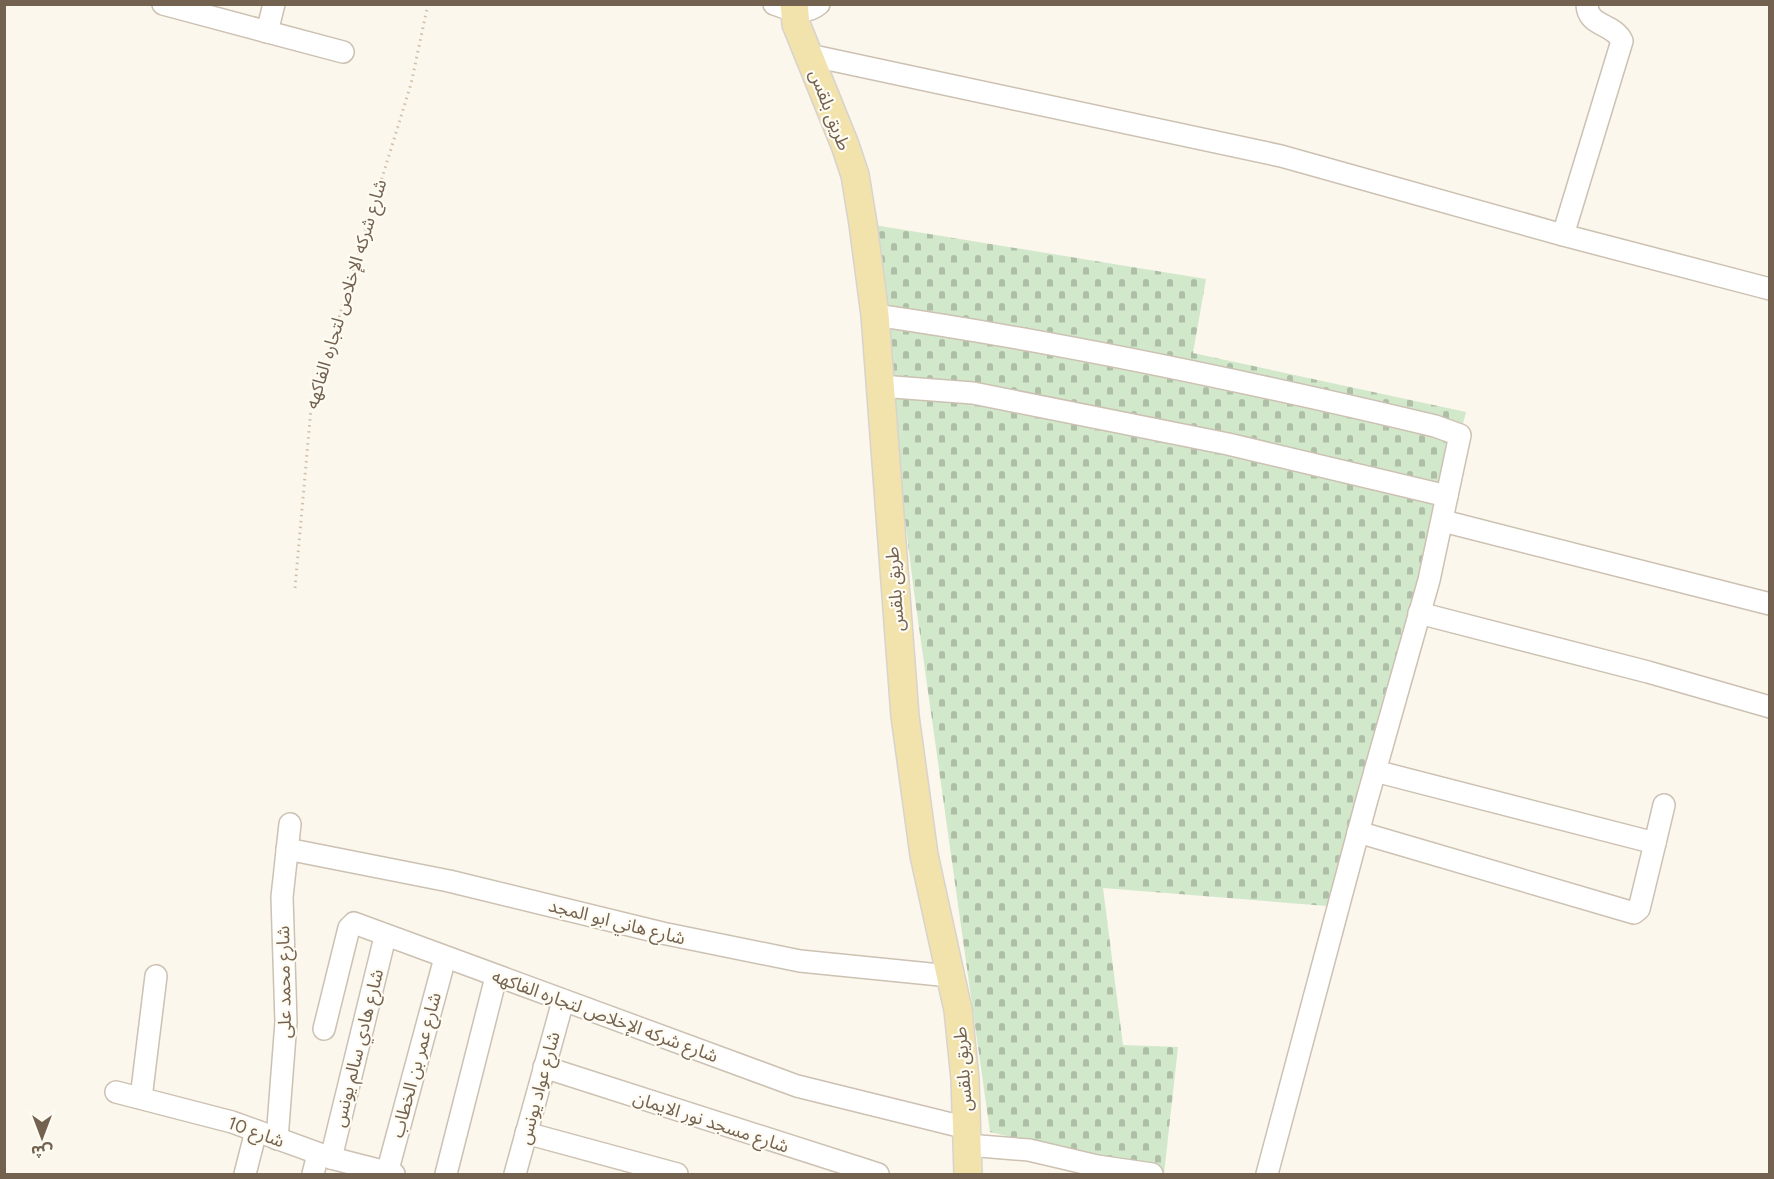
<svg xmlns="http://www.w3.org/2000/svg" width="1774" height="1179" font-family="Figtree,'Noto Sans Arabic',sans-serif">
<defs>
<pattern id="cemetery-stones" width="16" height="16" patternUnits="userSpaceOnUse" patternTransform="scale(1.5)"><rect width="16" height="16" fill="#d2e8cb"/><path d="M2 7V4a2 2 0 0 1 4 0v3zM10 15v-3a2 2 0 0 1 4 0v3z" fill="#afbfa7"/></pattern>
</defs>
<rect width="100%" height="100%" fill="#fbf7ec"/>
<!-- cemetery -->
<path fill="url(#cemetery-stones)" d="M868,224L1206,279L1193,353L1466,412L1339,907L1103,888L1123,1045L1178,1047L1164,1174L990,1132L914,592Z"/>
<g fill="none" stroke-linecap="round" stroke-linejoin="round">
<!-- minor casing -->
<g stroke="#ccc1b2" stroke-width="24">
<g id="minor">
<path d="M163,4L343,52"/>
<path d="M774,4C790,10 805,16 819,4"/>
<path d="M267,32L274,4"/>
<path d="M809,55L1281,156L1563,235L1770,289"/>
<path d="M1563,235L1622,41C1614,23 1587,27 1587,4"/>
<path d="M875,315C1063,342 1250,382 1435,426L1460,435L1429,580L1366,803L1267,1174"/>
<path d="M880,386L973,393L1228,444L1447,496"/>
<path d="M1443,521L1770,604"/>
<path d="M1419,613L1648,672L1770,707"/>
<path d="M1375,771L1655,843L1664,805"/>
<path d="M1358,832L1634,913L1639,909L1655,843"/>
<path d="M287,849L449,881L662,933L800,961L950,976"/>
<path d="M324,1029L349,928L354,923L797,1086L967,1128"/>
<path d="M544,1067L878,1174"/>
<path d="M116,1092L232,1122L331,1158L394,1174"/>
<path d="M141,1098L156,976"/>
<path d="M526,1133L677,1174"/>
<path d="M277,1139L286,1022L282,897L290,824"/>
<path d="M967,1145L1029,1150L1097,1166L1152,1174"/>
<path d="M331,1158L385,937"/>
<path d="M387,1173L445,958"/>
<path d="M245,1174L256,1131"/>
<path d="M313,1174L318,1154"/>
<path d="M446,1174L496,977"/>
<path d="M515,1174L563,1001"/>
</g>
</g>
<!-- major casing -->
<g stroke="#d8d3ce" stroke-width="30">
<path id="major" d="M794,4L796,24L845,145L855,175L863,224L875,315L905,716L924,855L958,1010L965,1079L968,1174"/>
</g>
<!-- path -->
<path stroke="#d3bfa8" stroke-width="3" stroke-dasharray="1.5 4.5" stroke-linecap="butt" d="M295,588L311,408L411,84L428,4"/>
<!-- minor -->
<use href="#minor" stroke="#fff" stroke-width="21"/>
<!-- major -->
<use href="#major" stroke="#f2e2ab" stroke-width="27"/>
</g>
<g text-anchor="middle" stroke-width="4.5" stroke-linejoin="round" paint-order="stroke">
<!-- street labels -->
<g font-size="18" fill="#746250" stroke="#fefbf2">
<text transform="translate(830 110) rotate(69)" y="6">طريق بلقس</text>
<text transform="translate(346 294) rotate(-73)" y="6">شارع شركه الإخلاص لتجاره الفاكهه</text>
<text transform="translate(895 589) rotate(-94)" y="6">طريق بلقس</text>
<text transform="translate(617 922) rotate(14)" y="6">شارع هاني ابو المجد</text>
<text transform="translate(284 982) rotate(-91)" y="6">شارع محمد على</text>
<text transform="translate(605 1016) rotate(20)" y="6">شارع شركه الإخلاص لتجاره الفاكهه</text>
<text transform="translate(358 1048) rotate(-76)" y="6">شارع هادي سالم يونس</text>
<text transform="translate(416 1065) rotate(-75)" y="6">شارع عمر بن الخطاب</text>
<text transform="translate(963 1069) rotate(-94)" y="6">طريق بلقس</text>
<text transform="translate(539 1088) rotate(-75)" y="6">شارع عواد يونس</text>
<text transform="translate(711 1122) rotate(18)" y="6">شارع مسجد نور الايمان</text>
<text transform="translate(256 1132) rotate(20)" y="6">شارع 10</text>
</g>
</g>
<!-- border -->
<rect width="1774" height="1179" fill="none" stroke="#746250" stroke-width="12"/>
<!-- north arrow -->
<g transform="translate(42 1137) rotate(180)" stroke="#fefbf2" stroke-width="4.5" paint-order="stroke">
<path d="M0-4.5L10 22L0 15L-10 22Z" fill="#746250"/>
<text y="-9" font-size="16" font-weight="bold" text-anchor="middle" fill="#746250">ش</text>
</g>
</svg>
